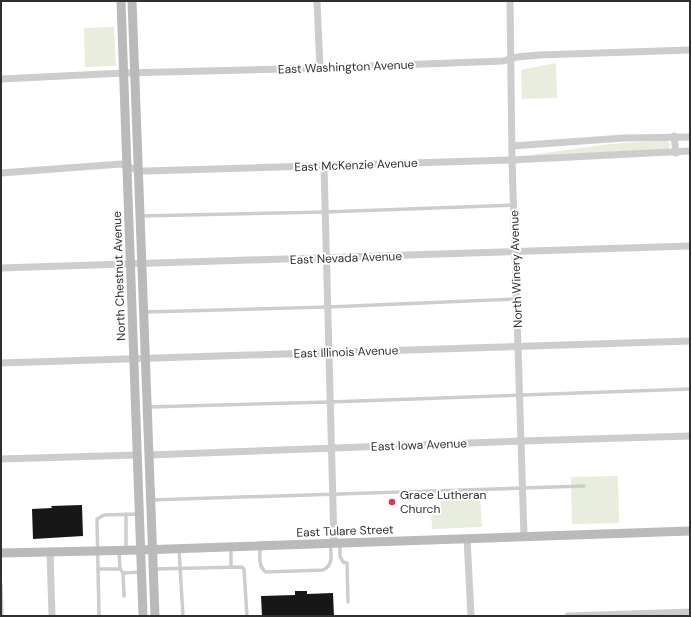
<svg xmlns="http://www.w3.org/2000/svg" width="691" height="617" font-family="'DM Sans',sans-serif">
<rect width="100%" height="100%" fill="#fff"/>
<!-- green -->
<g fill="#e8edde">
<path d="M114,27L116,66L85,67L84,28Z"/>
<path d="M556,63L557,98L522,99L521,70Z"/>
<path d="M665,140L669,142L670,145L669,149L523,156L610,144Z"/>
<path d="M618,476L619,523L572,524L571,477Z"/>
<path d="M480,493L482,527L432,529L431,510H441L440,494Z"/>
</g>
<!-- building -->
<g fill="#171717">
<path d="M82,505L83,536L33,539L32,509L52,508L51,506Z"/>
<path d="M295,591H307V594L333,593L334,616H262L261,596L295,595Z"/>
</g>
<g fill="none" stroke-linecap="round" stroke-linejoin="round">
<!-- service -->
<g stroke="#cdcdcd" stroke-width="3.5">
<path d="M141,216L325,212L514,205"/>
<path d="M145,312L328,307L516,299"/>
<path d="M148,407L330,402L690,389"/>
<path d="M151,500L584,486"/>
<path d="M126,514V549"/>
<path d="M340,544V556L343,562L347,563L348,602"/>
<path d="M260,547C260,555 258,567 266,572L323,570C334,565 331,553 330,543"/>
<path d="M231,548V567"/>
<path d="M179,549L183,616"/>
<path d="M119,552L120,569"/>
<path d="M98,569H120L123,573L124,596"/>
<path d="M153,569L242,567L244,569L247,616"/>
<path d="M123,573L141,572"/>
<path d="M1,584L2,616"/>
<path d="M99,616L97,519L104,515L138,514"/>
</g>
<!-- minor -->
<g stroke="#cdcdcd" stroke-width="7">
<path d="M317,1L320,68"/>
<path d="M510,1L512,160L524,536"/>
<path d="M1,79L124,73L320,68L503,61L517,57L539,55L690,50"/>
<path d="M674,136L676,153"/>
<path d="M512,146L624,138L690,137"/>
<path d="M324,166L334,543"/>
<path d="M1,173L121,164L139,171H147L512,160L690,151"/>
<path d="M1,268L690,246"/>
<path d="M1,363L690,341"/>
<path d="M149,455L521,441L690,436"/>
<path d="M1,459L137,455"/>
<path d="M467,538L471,616"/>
<path d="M50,552L52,616"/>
<path d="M568,616L690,612"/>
</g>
<!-- secondary -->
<g stroke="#bababa" stroke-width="9">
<path d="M121,1L143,616"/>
<path d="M132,1L155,616"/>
<path d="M1,553L140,550L690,531"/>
</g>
</g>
<!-- markers -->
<circle fill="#e53455" stroke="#fff" stroke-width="1.5" cx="392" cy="502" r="4"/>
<g text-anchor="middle" stroke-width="4" stroke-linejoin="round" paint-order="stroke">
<!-- street labels -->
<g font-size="12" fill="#303030" stroke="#fff">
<text transform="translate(346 67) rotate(-2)" y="4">East Washington Avenue</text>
<text transform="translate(356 165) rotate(-2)" y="4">East McKenzie Avenue</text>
<text transform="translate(346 258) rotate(-2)" y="4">East Nevada Avenue</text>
<text transform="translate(516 269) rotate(-92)" y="4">North Winery Avenue</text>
<text transform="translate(119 276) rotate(-92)" y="4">North Chestnut Avenue</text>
<text transform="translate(346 352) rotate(-2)" y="4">East Illinois Avenue</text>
<text transform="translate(419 445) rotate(-2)" y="4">East Iowa Avenue</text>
<text transform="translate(345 531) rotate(-2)" y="4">East Tulare Street</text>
</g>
<!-- poi labels -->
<g font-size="12" fill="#303030" stroke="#fff" text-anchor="start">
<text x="400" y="499">Grace Lutheran<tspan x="400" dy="14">Church</tspan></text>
</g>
</g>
<!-- border -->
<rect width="691" height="617" fill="none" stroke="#303030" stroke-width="4"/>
</svg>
